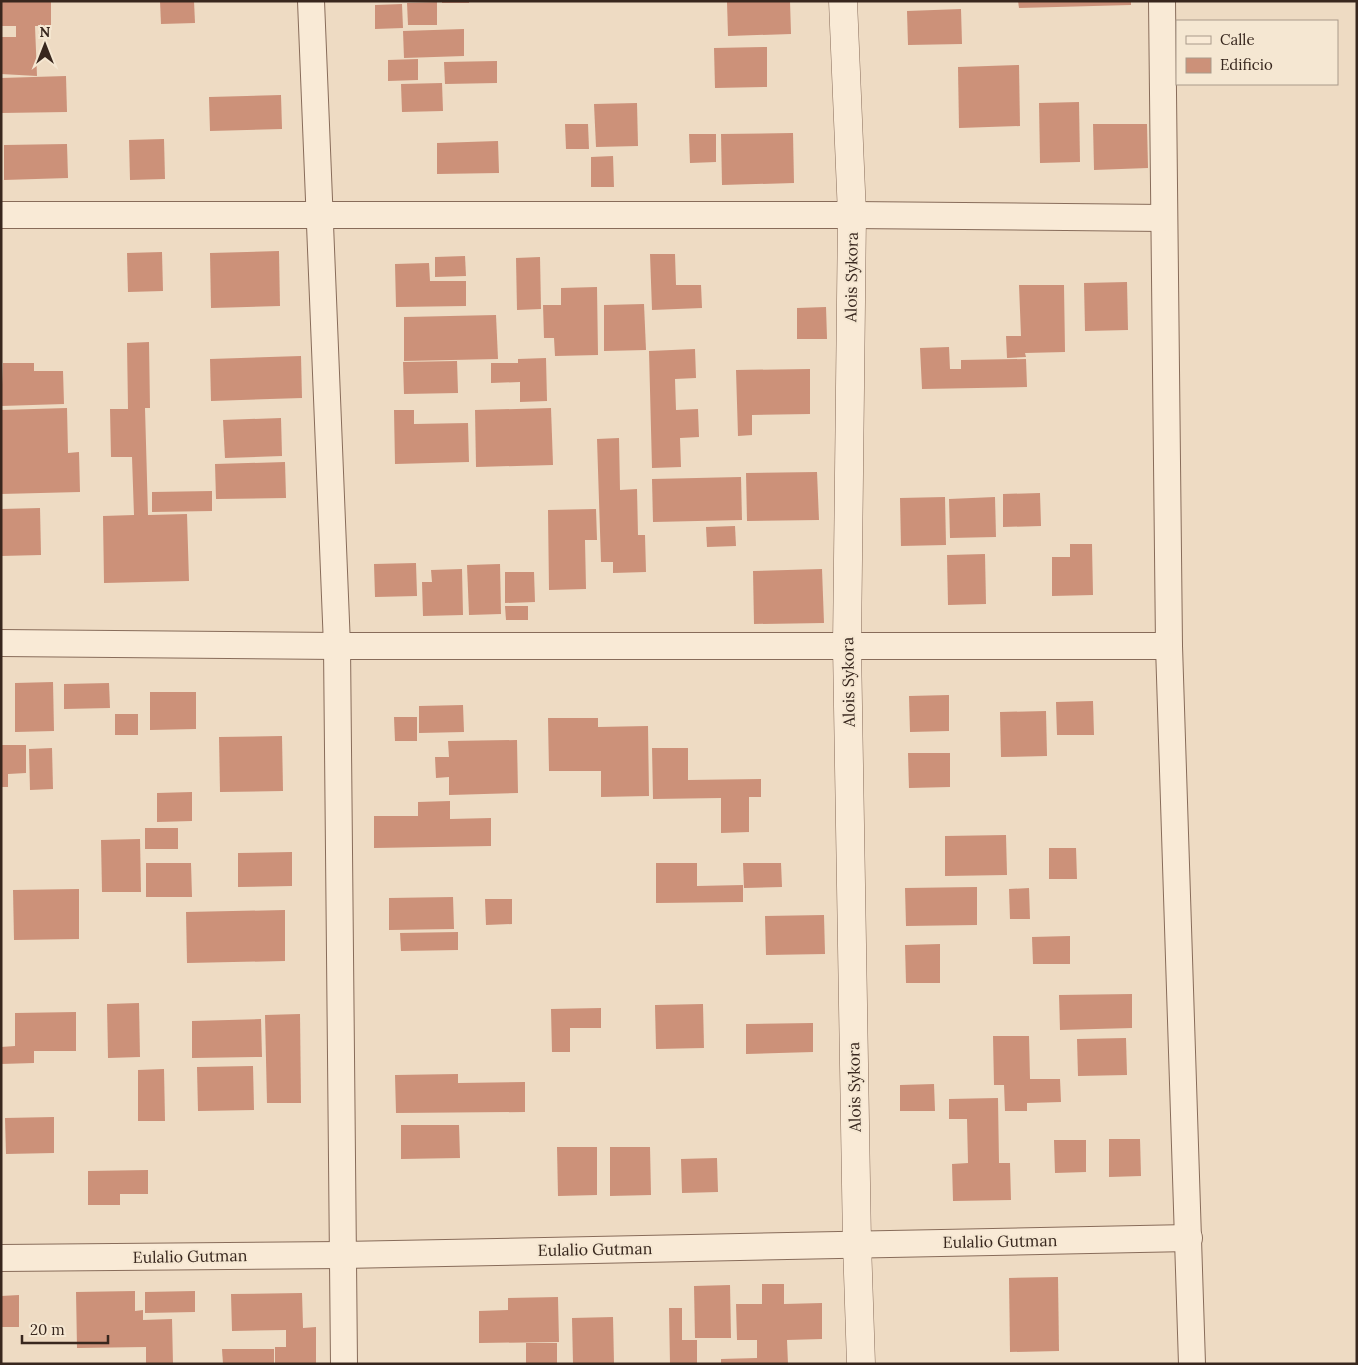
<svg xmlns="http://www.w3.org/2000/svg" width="1358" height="1365" font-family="Lora,serif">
<rect width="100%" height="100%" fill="#eedbc3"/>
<!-- building -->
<g fill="#cc9179">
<path d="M1,1H51V26H35L37,76L1,74V37H16V26H1Z"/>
<path d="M160,1H194L195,23L161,24Z"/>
<rect x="442" y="1" width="27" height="2"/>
<path d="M790,1L791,34L728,36L727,2Z"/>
<path d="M1018,1H1131V5L1019,8Z"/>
<path d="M437,2V25H408L407,3Z"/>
<path d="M402,4L403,28L375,29V5Z"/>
<path d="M961,9L962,44L908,45L907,11Z"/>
<path d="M464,29V56L404,58L403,31Z"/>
<path d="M767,47V87L715,88L714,48Z"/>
<path d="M418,59V80L388,81V60Z"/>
<path d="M497,61V83L445,84L444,62Z"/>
<path d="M1019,65L1020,126L959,128L958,67Z"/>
<path d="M66,76L67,112L1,113V78Z"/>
<path d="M442,83L443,111L402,112L401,84Z"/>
<path d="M281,95L282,129L210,131L209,97Z"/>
<path d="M1079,102L1080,162L1040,163L1039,103Z"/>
<path d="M637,103L638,146L596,147L594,104Z"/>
<path d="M565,124H588L589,149H566Z"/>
<path d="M1093,124H1147L1148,168L1094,170Z"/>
<path d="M793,133L794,183L722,185L721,134Z"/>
<path d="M689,134H716V162L690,163Z"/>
<path d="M164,139L165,179L130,180L129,140Z"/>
<path d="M498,141L499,173L437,174V143Z"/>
<path d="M67,144L68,178L4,180V145Z"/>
<path d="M613,156L614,187H591V157Z"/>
<path d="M279,251L280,306L211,308L210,253Z"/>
<path d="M162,252L163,291L128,292L127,253Z"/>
<path d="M650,254H675L676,285H701L702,308L652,310Z"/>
<path d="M465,256L466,276L435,277V257Z"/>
<path d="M540,257L541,309L517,310L516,258Z"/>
<path d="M429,263L430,281H466V306L396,307L395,264Z"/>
<path d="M1127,282L1128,330L1085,331L1084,283Z"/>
<path d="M1019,285H1064L1065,352L1025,353L1026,357L1007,358L1006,336H1021Z"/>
<path d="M597,287L598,355L555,356L554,338H544L543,305H561V288Z"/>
<path d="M644,304L646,350L604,351V305Z"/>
<path d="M826,307L827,339H797V308Z"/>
<path d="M496,315L498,359L404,361V317Z"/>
<path d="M149,342L150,408H145L148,515L187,514L189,581L104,583L103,516L134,515L132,457H111L110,409H128L127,343Z"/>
<path d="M949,347L950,369H961V360L1026,359L1027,387L922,389L920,348Z"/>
<path d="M695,349L696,378L675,379L676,410L698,409L699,437L680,438L681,467L652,468L649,351Z"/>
<path d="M301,356L302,398L211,401L210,359Z"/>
<path d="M546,358L547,401L520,402V382L491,383V363H518V359Z"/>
<path d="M457,361L458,393L404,394L403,362Z"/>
<path d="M3,363H34V371H63L64,404L1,406Z"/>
<path d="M810,369V414L752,415V435L738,436L736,370Z"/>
<path d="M67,408L68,453L79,452L80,492L1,494V410Z"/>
<path d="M551,408L553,465L476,467L475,410Z"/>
<path d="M394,410H414V424L468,423L469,462L395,464Z"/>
<path d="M281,418L282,456L225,458L223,420Z"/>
<path d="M619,438L620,490L637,489L638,535H645L646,572L613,573V562H601L597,439Z"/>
<path d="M285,462L286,498L216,499L215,464Z"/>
<path d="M817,472L819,520L747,521L746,473Z"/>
<path d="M741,477L742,520L653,522L652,479Z"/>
<path d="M212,491V511L152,512V492Z"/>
<path d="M1040,493L1041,526L1003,527V494Z"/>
<path d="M945,497L946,545L901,546L900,498Z"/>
<path d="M995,497L996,537L950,538L949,499Z"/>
<path d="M40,508L41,555L1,556V509Z"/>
<path d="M596,509L597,540H585L586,589L549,590L548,510Z"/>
<path d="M735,526L736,546L707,547L706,527Z"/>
<path d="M1070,544H1092L1093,595L1052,596V557H1070Z"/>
<path d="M985,554L986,604L948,605L947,555Z"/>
<path d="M416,563L417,596L375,597L374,564Z"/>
<path d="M500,564L501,614L469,615L467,565Z"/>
<path d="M462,569L463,615L423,616L422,582H432L431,570Z"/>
<path d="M822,569L824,623L754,624L753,571Z"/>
<path d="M505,572H534L535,602L505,603Z"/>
<path d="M505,606H528V620H506Z"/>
<path d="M53,682L54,731L15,732V683Z"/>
<path d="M109,683L110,708L64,709V684Z"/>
<path d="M150,692H196V729L150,730Z"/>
<path d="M949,695V731L910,732L909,696Z"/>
<path d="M1093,701L1094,735H1057L1056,702Z"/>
<path d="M463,705L464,732L419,733V706Z"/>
<path d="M1046,711L1047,756L1001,757L1000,712Z"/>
<rect x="115" y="714" width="23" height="21"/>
<path d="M394,717H417V741H395Z"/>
<path d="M548,718H598V727L648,726L649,796L601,797V771H549Z"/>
<path d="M282,736L283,791L220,792L219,737Z"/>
<path d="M517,740L518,793L449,795V777L436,778L435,757H449L448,741Z"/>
<path d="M1,745H26V773L8,774V787H1Z"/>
<path d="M52,748L53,789L30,790L29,749Z"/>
<path d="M652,748H688V780L761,779V797H749V832L721,833V798L653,799Z"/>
<path d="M908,753H950V787L909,788Z"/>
<path d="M192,792V821L157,822V793Z"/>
<path d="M450,801V819L491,818V846L374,848V816H418V802Z"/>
<rect x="145" y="828" width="33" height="21"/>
<path d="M1006,835L1007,875L945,876V836Z"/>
<path d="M140,839L141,892H102L101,840Z"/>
<path d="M1049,848H1076L1077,879H1049Z"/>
<path d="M292,852V886L238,887V853Z"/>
<path d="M146,863H191L192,897H146Z"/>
<path d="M656,863H697V886L743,885V902L656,903Z"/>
<path d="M743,863H781L782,887L744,888Z"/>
<path d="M977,887V925L906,926L905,888Z"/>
<path d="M1029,888L1030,919H1010L1009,889Z"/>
<path d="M79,889V939L14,940L13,890Z"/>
<path d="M453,897L454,929L389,930V898Z"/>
<path d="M485,899H512V924L486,925Z"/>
<path d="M285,910V961L187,963L186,912Z"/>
<path d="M824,915L825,954L766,955L765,916Z"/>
<path d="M458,932V950L401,951L400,933Z"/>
<path d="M1070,936V964H1033L1032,937Z"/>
<path d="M940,944V983H906L905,945Z"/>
<path d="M1132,994V1028L1060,1030L1059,995Z"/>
<path d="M139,1003L140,1057L108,1058L107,1004Z"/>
<path d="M703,1004L704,1048L656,1049L655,1005Z"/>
<path d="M601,1008V1028H570V1052H552L551,1009Z"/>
<path d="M76,1012V1051H34V1063L1,1064V1047L15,1046V1013Z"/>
<path d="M300,1014L301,1103H267L265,1015Z"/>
<path d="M261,1019L262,1057L192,1058V1021Z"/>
<path d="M813,1023V1052L746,1054V1024Z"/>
<path d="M993,1036H1029L1030,1079H1060L1061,1102L1027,1103V1111H1005L1004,1085H994Z"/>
<path d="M1126,1038L1127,1075L1078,1076L1077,1039Z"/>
<path d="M253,1066L254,1110L198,1111L197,1067Z"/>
<path d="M164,1069L165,1121H138V1070Z"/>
<path d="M458,1074V1083L525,1082V1112L396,1113L395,1075Z"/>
<path d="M934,1084L935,1111H900V1085Z"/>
<path d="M998,1098L999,1163H1010L1011,1200L953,1201L952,1164L968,1163L967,1119H949V1099Z"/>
<path d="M54,1117V1153L6,1154L5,1118Z"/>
<path d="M401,1125H459L460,1158L401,1159Z"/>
<path d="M1109,1139H1140L1141,1176L1109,1177Z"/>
<path d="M1054,1140H1086V1172L1055,1173Z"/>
<path d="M557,1147H597V1195L558,1196Z"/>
<path d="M610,1147H650L651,1195L610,1196Z"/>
<path d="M717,1158L718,1192L682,1193L681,1159Z"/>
<path d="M148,1170V1194H120V1205H88V1171Z"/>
<path d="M1058,1277L1059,1351L1010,1352L1009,1278Z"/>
<path d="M762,1284H784V1304L822,1303V1339L787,1340L788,1364H721V1359L757,1358V1340H737L736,1304H762Z"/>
<path d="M730,1285L731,1338H695L694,1286Z"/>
<path d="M135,1291V1311L143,1310V1320L172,1319L173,1364H146V1347L77,1348L76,1292Z"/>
<path d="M195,1291V1312L145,1313V1292Z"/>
<path d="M302,1293L303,1328L316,1327V1364H275V1347H286V1330L232,1331L231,1294Z"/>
<path d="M19,1295V1327H1V1296Z"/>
<path d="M558,1297L559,1342L479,1343V1311L508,1310V1298Z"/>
<path d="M669,1308H682V1340H697V1364H670Z"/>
<path d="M613,1317L614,1363H573L572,1318Z"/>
<rect x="526" y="1343" width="31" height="21"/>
<path d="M222,1349H274V1364H223Z"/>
</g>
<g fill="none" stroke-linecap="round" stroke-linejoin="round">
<!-- minor casing -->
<g stroke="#886c5a" stroke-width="28">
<g id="minor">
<path d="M311,1L337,646L344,1364"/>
<path d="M1162,1L1169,646L1192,1364"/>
<path d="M1,215H852L1164,218"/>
<path d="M1,643L337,646H1169"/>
<path d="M1,1258L342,1255L1189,1238"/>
</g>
</g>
<!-- tertiary casing -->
<g stroke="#886c5a" stroke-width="29">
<path id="tertiary" d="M843,1L852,215L847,646L857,1243L861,1364"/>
</g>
<!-- minor -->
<use href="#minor" stroke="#f9ead6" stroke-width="26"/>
<!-- tertiary -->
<use href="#tertiary" stroke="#f9ead6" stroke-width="28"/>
</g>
<g text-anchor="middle" stroke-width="4" stroke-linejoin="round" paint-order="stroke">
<!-- street labels -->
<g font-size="16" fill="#38271e" stroke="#f5e7d2">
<text transform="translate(851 277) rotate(-89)" y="6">Alois Sykora</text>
<text transform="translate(848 682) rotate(-91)" y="6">Alois Sykora</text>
<text transform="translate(854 1087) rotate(-91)" y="6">Alois Sykora</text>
<text transform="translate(1000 1241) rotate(-1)" y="6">Eulalio Gutman</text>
<text transform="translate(595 1249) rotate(-1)" y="6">Eulalio Gutman</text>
<text transform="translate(190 1256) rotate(-1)" y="6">Eulalio Gutman</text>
</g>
</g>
<!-- border -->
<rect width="1358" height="1365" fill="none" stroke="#38271e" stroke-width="5"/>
<!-- legend -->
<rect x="1176" y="20" width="162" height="65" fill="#f5e7d2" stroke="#a99a8a"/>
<rect x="1186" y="36" width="25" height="8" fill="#f9ead6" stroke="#a99a8a"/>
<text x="1220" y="45" font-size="15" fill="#38271e">Calle</text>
<rect x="1186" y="58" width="25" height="15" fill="#cc9179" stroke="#a99a8a"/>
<text x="1220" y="70" font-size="15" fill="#38271e">Edificio</text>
<!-- north arrow -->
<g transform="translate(45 45)" stroke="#f5e7d2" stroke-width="4" paint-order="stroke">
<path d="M0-4L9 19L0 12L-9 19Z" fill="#38271e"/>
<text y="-8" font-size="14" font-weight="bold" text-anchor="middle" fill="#38271e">N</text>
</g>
<!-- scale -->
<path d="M22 1335v8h86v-8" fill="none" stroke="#38271e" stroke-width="2.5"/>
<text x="30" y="1335" font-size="15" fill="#38271e" stroke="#f5e7d2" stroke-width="4" paint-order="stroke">20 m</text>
</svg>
